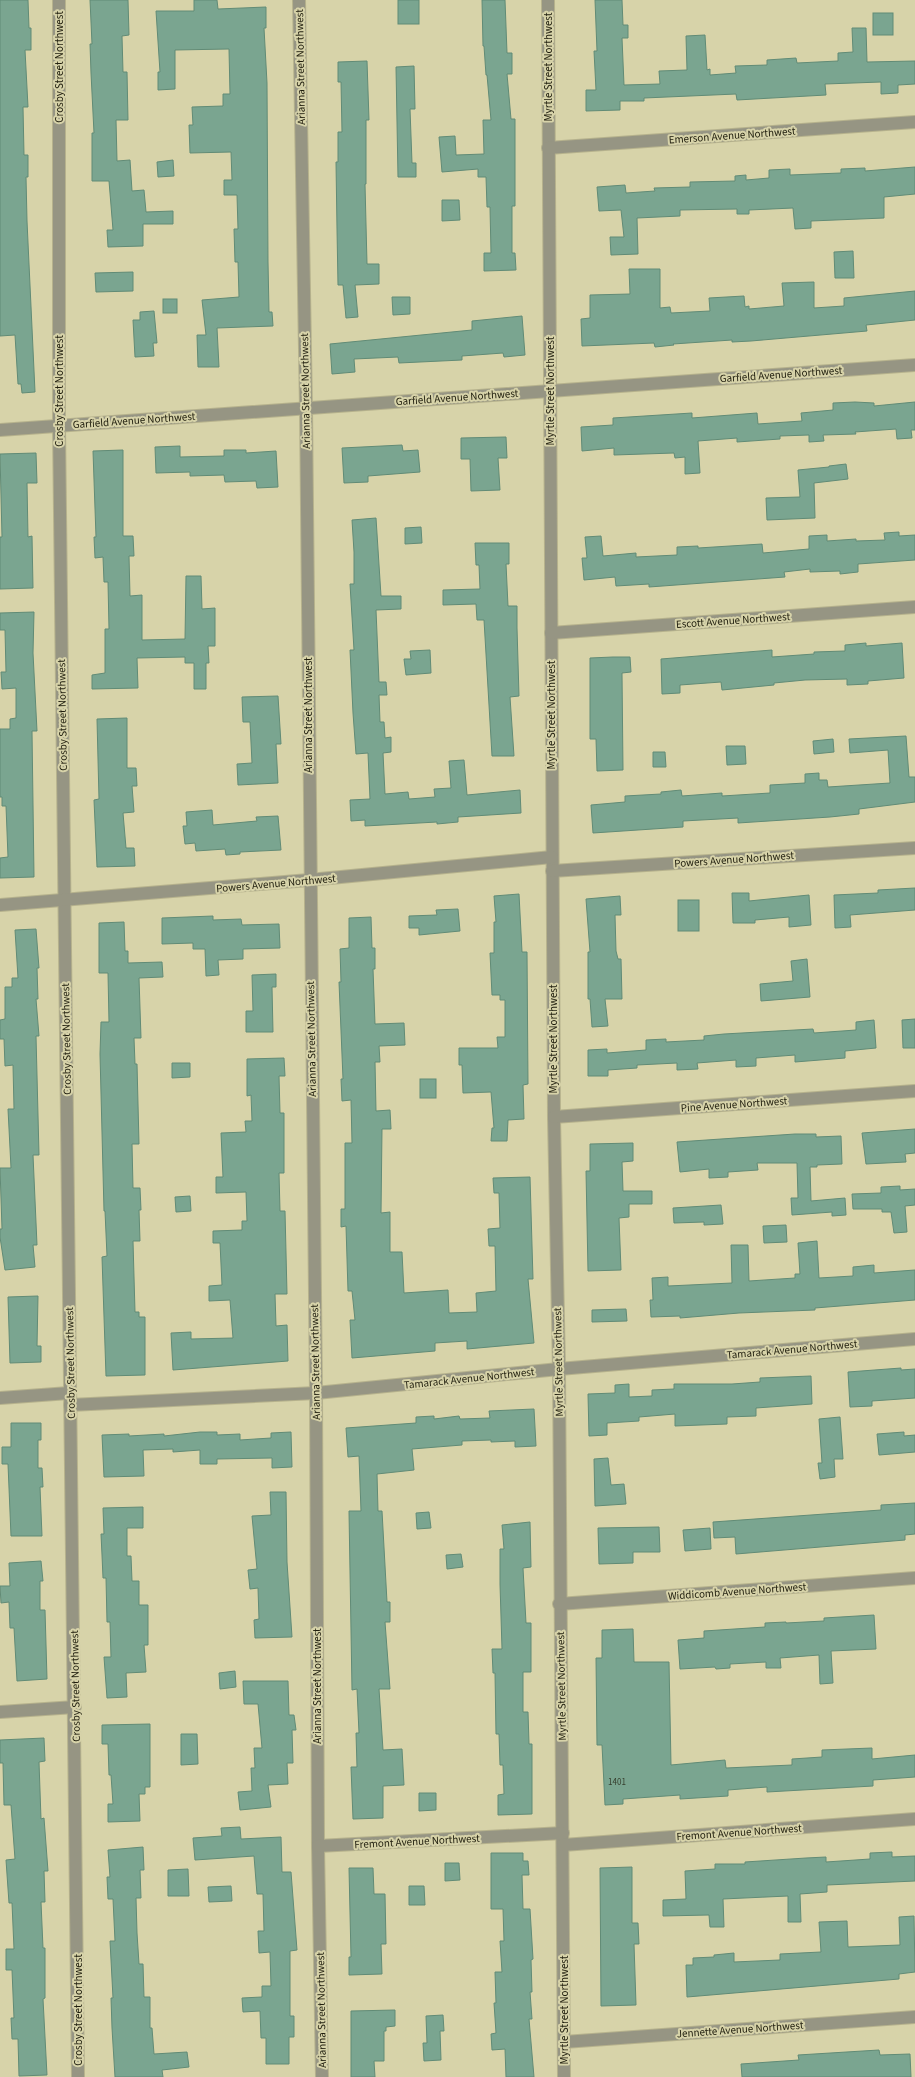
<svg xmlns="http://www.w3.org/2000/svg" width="915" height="2077" font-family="'Source Sans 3',sans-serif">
<rect width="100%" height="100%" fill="#d7d3a9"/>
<!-- building -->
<g fill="#7aa590" stroke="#618b76">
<path d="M0,0H28L29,28H31V50H25L28,107H23L24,155H28V177H26L27,221L35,392L22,393L21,384H18L15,335L0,336Z"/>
<path d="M90,0H128L129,35L122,36L123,72H127L128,120H116L117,161L130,160L132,191L144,190L146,212L173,211V224H143V246L108,247L107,230H113L109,181H92V133H94L91,73L90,44H92Z"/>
<path d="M194,0H217L218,9L266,7V28H264L267,83L268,262L269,312H272L273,326L217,328L219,367H198L197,335H206L202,300L239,297L238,262H235L234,229H238L237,195H224V180H232L231,152L190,153L189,125H193L192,107L223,106V94H230L229,49L175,50V89L158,90V72H160L156,11H194Z"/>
<rect x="398" y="0" width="21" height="24"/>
<path d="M482,0H505L507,53H512V74H507L511,119H515V206H512V253H515L516,270L484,271V253H491L490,207H487L486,177H478V169L442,172L439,137L455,136L456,155L484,154L483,120H491L487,75H486L484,46H483Z"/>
<path d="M595,0H622L623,25H628V38H622L624,85L660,84L659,71L687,70L686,36L705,35L707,70L710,69V75L736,73L735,66L767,65V60L796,58L797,63L838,61V53L853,52L852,28H866L867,62L915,61V84L898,85V93L881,94V82L825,84L826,95L737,100L736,94L644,98V101H620V110L586,111V90H596L594,51H597Z"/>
<rect x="873" y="13" width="20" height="22"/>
<path d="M367,61L369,120H366V184H365L367,264H379V284L355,285L358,317L346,318L343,285H338L337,229L336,162H338V132H342L341,82H338V62Z"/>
<path d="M414,66L415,109H410L412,163H416V177H398L396,67Z"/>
<path d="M173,160L174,176L158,177L157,162Z"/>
<path d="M915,167V194L884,197V218L811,221V228L795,229L793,208L749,210V214H737V209L680,210V216L637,218L638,254L611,255L610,237H624L621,210L599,211L597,187L625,185L626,193L655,191L654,188L690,187V182L735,181V176L746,175V180L769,178V170L790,169V175L841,173V169L865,168V171Z"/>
<path d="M442,200H459L460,220L442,221Z"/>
<path d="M853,251L854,278H835L834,252Z"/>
<path d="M629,269H660V308L670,307L671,313L710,311L709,298L744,296L745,307L749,306V309L784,306L782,283L814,282V308L844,306V298L915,291V320L866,325L867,331L751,341L732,342V340L673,344L674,345L655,347L654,343L582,346L581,319L590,318V295L630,294Z"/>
<path d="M133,272V291L96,292L95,273Z"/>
<path d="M392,297H410V314L393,315Z"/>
<rect x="163" y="299" width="14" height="14"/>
<path d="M154,311L157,343H153L154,356L135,357L133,320H140V312Z"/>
<path d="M522,316L525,355L504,357L503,353L462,356V360L399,363L398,357L354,359L355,372L332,374L330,344L472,330V321Z"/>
<path d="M855,402L874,403V406L915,402V430H911L912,438L897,439L896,429L855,432L856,434L823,435L824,441L809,442V435L780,436V439L737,442V438L698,441L700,473L685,474V457L675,458L674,453L614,455V448L582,451L581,427L613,425V418L692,413V418L757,413L758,424L802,421L801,413L833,410V403Z"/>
<path d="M506,437L507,458H498L500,490L471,491L470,459H461V438Z"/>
<path d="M402,445L403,451L418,450L420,472L368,476V482L344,483L342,448Z"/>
<path d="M180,446V457L224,456V450H246V453L276,451L278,487L257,488L256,481L225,482L224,475L190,476V472L156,473L155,447Z"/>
<path d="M123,450V536H133L134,556H129L130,596L142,595V640L185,639L186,576H201L202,609L215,608V646H208L209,663H206V689H194V663H185V657L137,658L138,688L92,689V675L105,673V629H109L108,582H104L103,557L95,558L94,537H96L93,451Z"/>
<path d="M36,453L37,483H27L28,537L32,536L33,588L0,589V537H2L0,454Z"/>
<path d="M846,464L848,479L814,483L815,518L767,520L766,498L800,497L798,470L829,467V466Z"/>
<path d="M376,518L381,596H401V609L376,610L379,682H386L387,695H379L380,722H384L385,738L391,737V752L383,753L385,794L408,792L409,799L435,797L434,789L451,788L449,761L464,760L467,795L520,790L521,813L458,817V822L437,824V822L365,826V820L351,821L350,800L370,799L368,753L356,754L353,713L350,650H354L350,584H354V552L352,520Z"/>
<path d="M421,527L422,543L405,544V528Z"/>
<path d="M899,532V536L915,535V560L858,564V572L840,574V571L810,572V569L784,572L785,577L649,587V584L616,586L615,577L584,580L582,558H587L585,537L601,536L603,556L636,553V557L677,555V547L698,546V548L762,544L763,553L809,549V536L827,535V541L856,539V541L885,540L884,533Z"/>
<path d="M475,543H509V564H506L508,606H517V628L519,696L510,697L514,756H492L484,620H477L476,604L443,605V590L480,589L479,565H476Z"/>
<path d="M34,612L33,653L37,731H32L34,877L0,878V858L8,857L6,806H2V797H0V729H10V719L16,718V688L2,689L1,672H6L5,630H0V613Z"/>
<path d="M866,643V646L902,643L904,678L868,681V684L847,685V679L805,680L774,683V685L722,690L721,682L680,685V693L662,694L661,659L772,650V657L814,654V652L845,651V645Z"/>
<path d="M430,650L431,673L406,675L404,659H411L410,651Z"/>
<path d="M613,657H630L631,672L622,673L623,770L597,771L596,739H590V658Z"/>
<path d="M278,696L281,744H276L278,783L238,785L237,764L252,763L250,722H243L242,697Z"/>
<path d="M127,718V768H136L137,786H132L134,812L123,813L126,848H134L135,866L97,867L94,800L99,799L97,719Z"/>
<path d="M906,736L909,777H915V802L859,809V814L830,817L738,823V818L683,821V827L593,833L591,805L625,802V796L661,794V792L681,790L682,796L722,793V796L770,793V785L805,783V774L819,773V780H827L828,787L890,783L888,750L850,753L849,739Z"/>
<path d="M833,739L834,752L814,754L813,741Z"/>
<path d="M726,746H745L746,764L727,765Z"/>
<path d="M653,752H665L666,767H653Z"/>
<path d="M212,810L213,825L257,821L256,817L278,816L281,850L240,852V854L226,855L225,849L196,851L195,843L185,844L183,826H187L186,812Z"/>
<path d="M915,888V910L850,915L851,927L835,928L834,895L878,893V890Z"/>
<path d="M732,893H749V901L809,895L811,925L789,927V917L755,920V923H733Z"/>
<path d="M519,894L522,952H527L528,1084L523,1085L524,1119L508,1120L507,1141H491L492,1128H494L491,1092L463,1093L462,1065H459V1048H498L497,1037H505V1000H500V995H492L490,953H494V922H496L494,896Z"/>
<path d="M620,896L621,915H615L616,951L618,959H621L622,999H605L608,1026L592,1027L590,999H588V952H590L586,899Z"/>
<rect x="678" y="900" width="21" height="31"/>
<path d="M458,909L460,931L419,935V928H409V916L437,915L436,910Z"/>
<path d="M213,916V920L241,919L242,925L279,924L280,948L243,949V959L218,960L219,975L206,976L205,949H193V943L162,944V918Z"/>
<path d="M371,917L372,948H375V969H373L375,1024L404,1023L405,1045L379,1046L380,1062H375L376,1111L390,1110L391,1129H382L381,1213L390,1212V1252H402L404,1293L448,1290L449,1313L477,1312L476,1293L496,1291L495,1246H489L488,1229L500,1228L499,1193H494L493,1178L530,1177L533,1279H528L534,1343L467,1349V1341L435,1343V1351L352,1358L350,1320H355L352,1291H348L346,1226L341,1227V1209H345V1143H352L351,1100L342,1101L341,1079H343L339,982H341L340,949L349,948V918Z"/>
<path d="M124,922L125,951H128V963L162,962L163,977L139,978L141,1038H134L135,1064H137L139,1144H132L133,1188H140L141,1210H139L140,1241H133L135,1312H139V1317H145V1375L106,1376L102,1257L107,1256L105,1211H104L100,1054L101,1022H109L108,973H99V923Z"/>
<path d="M36,929L39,968H37L38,999H36L39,1036H36L39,1155H33L37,1245H33L35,1267L5,1270L0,1237V1229H2L0,1168H11L8,1109H14L13,1065L5,1066L4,1039H0V1020L5,1019V987H12V978H18L15,930Z"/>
<path d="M807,959L810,997L761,1001L760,984L793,981L791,961Z"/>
<path d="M276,974V987H272L273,1032H246V1011H253L252,975Z"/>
<path d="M915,1019V1048H903L902,1020Z"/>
<path d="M874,1020L876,1048L845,1051V1058L795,1062V1055L756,1058V1066L736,1067V1060L697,1063L698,1069L677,1070V1063L637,1065V1068L608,1070V1076H588V1050L607,1049V1053L646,1050V1040L666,1039V1042L704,1040V1036L724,1034L813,1029L814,1033L856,1030V1022Z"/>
<path d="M284,1058L285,1076H279L280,1113H284V1173H279L280,1211H285L287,1294H275L276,1326L287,1325L288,1361L173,1370L171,1333L191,1332V1339L233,1338L230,1300L209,1301V1286L222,1285L220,1243H213V1231L242,1230V1221H247L246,1192L216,1193V1177H223L221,1133L246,1132L245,1121H252L251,1095L247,1096V1059Z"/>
<path d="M172,1063H190V1077L172,1078Z"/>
<rect x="420" y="1079" width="16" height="19"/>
<path d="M915,1129V1153L905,1154L906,1162L866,1164L862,1133Z"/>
<path d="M795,1134H816V1137L841,1136L842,1164L817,1165V1167H810L811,1201L845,1198L846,1215L832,1216V1212L792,1215L791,1198H798L797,1163H757L758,1170L728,1172V1177L709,1178V1169L680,1172L677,1142Z"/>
<path d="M633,1143V1161L622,1162L623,1191H652V1204H629V1217L619,1218L621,1270L588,1271L586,1171H590V1144Z"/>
<path d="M900,1186V1190L915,1189V1205L905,1206L907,1232L894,1233L891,1212H882V1209H853L852,1194L881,1193V1187Z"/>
<path d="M190,1196L191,1211L176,1212L175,1197Z"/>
<path d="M721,1205L723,1224L704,1225V1222L674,1223L673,1208Z"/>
<path d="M786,1225L787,1242L764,1243L763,1226Z"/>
<path d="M817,1241L819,1278L853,1276V1267L874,1265V1273L915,1270V1300L815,1308V1310L739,1313L680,1318V1316L651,1317L650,1300H653L652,1278L668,1277V1286L732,1283L731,1245H748L749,1281L795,1278V1274H800L798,1243Z"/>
<path d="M38,1296L37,1346H41V1362L10,1363L8,1297Z"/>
<path d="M626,1309L627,1321L592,1322V1310Z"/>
<path d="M901,1368V1370L915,1369V1398L872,1401V1406L850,1407L848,1372Z"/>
<path d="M811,1376L812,1404L756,1408V1416L727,1417V1424L675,1426V1414L639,1417V1421L607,1423V1435L589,1436L588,1394L615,1393V1385L629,1384V1397L652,1396V1390L674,1389V1384H732L760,1382V1378Z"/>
<path d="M534,1409L536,1446L515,1447V1441L491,1442V1440L462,1441V1445L412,1449L414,1470L377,1474L378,1511H382L387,1602H390V1622H385L390,1689H379L383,1750L402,1749L404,1785L383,1786V1818L353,1819L351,1767H357L356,1733H359L357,1689L352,1690L349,1511H361L359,1456L348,1457L346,1428L416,1423V1417L434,1416V1419L459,1416L460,1419L490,1418L489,1411Z"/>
<path d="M840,1417L843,1459H834L835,1477L820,1479L818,1463H822L819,1419Z"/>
<path d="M11,1423H41V1440H38V1468H42L43,1487H40L42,1536H11L8,1464H2V1447H11Z"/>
<path d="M200,1432H217V1435L240,1434V1440L271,1438V1433L291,1432L292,1467L272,1468V1458L217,1459V1464H200V1450L173,1452V1449L143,1450L144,1476L104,1477L102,1435L129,1434V1436L164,1434V1436Z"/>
<path d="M904,1432V1436L915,1435V1452L879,1455L877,1434Z"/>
<path d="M608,1458L611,1485L624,1484L626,1504L595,1506L594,1459Z"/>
<path d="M270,1492H286L287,1562L292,1637L255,1638L254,1620L259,1619L258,1588L250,1589L248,1570L257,1569L252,1516L271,1515Z"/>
<path d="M915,1503V1534L905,1535V1540L736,1554L735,1537L714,1538L713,1522L881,1510V1505Z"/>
<path d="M143,1507V1528H127V1556H131L132,1581H139V1605H148V1645H144L146,1672L126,1673L127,1697L107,1698L104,1657H111L110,1622H107L106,1578H103L102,1555L101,1534H104L103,1508Z"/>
<path d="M429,1512L431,1528L417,1529L416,1513Z"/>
<path d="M530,1522L531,1567L523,1568L526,1623H531V1672H523V1712H528L529,1744H532V1814L498,1815V1795L504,1794L503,1765H500L499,1734H496L495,1673H493L492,1649H502L500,1584V1549H504L502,1525Z"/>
<path d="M659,1527L660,1552H633V1563L599,1564L598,1528Z"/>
<path d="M710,1528L711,1549L685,1551L683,1530Z"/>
<path d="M461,1554L463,1567L447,1569L446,1555Z"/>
<path d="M41,1561L43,1581H40V1610H45L47,1679L17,1681L14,1628H10L9,1602L1,1603L0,1586H10L9,1563Z"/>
<path d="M874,1615L876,1649L831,1651L833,1683L820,1684L819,1655L780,1658L781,1668H766V1662L730,1664V1668L716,1669L715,1667L680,1669L678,1640L704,1638V1631L765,1627V1623L786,1622V1623L824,1621V1618Z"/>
<path d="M633,1629L634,1662H669L671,1765L725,1760L726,1768L792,1765V1759L822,1757V1750L872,1748V1759L915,1755V1777L873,1780V1786L767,1792V1787L728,1790V1796L680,1799V1795L623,1799V1804L605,1805L602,1745H597L596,1658H602V1630Z"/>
<path d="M235,1671L236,1687L220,1689L219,1673Z"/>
<path d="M243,1681H288L289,1715H294L296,1730H292L293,1763H287L288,1784L268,1785L271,1807L240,1810L238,1792L252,1791L251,1768H255L254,1748H262L258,1704H244Z"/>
<path d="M150,1724V1787H145V1794H139L140,1821L108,1822V1804H113L111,1775H109L108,1744H102V1725Z"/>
<path d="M181,1734H197L198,1764L181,1765Z"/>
<path d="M44,1738L45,1761L39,1762L41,1819L44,1818L48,1871H44L45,1902H41L43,1948H45V1998L43,1999L47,2075L19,2076L18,2039H12L11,2018H14L12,1970H6V1949H14L12,1903H9L6,1860L15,1859L11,1805H4L3,1763H0V1740Z"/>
<path d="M419,1793H436V1810L419,1811Z"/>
<path d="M240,1827L241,1839L281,1837L282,1872H291L297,1950L290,1951V2016H294V2037H289V2064H266V2038H261L260,2011L243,2012L242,1998L262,1997V1986H271L270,1952L259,1953L258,1931H264L263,1894H257L254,1856L195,1860L193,1838L222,1836L221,1828Z"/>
<path d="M143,1847L144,1870H140L141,1898H136L137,1933L139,1964H143L144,1997H150V2028H152L154,2054L187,2052L189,2067L162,2070L163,2077H115L112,2028L111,1998H113L110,1941H115L113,1899H108L107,1877H110L108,1850Z"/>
<path d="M892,1852V1857L915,1856V1881L827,1885V1892L800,1894L801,1922H788V1896L723,1899L724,1927H710L709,1915L663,1916V1900L686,1899L685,1871L715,1869V1864H745V1862L806,1858L826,1857V1862L870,1859V1853Z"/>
<path d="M491,1853H523V1861H528L529,1875H522L523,1909H530L533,1959L531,1960L532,1992H530L532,2019H529L534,2077H506L505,2049L492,2050L491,2034L496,2033L494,2003H496L495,1972H502L500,1941H504L503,1909H491Z"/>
<path d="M445,1863H459L460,1880L445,1881Z"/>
<path d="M632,1867V1923H638L639,1944H634L636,2005L601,2006L600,1868Z"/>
<path d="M349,1868H373L374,1894H385L386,1944H381L382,1974L349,1975V1957H351Z"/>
<path d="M188,1869L189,1896H168V1870Z"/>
<path d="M231,1886L232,1901L209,1902L208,1887Z"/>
<path d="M409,1886H424L425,1905H409Z"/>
<path d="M914,1916L915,1972L899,1974V1979L687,1997L686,1965H693V1958L714,1957V1955L734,1953V1962L780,1960V1954L821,1952L819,1922L847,1921L848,1947L900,1945L899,1917Z"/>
<path d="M395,2010V2026L386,2027V2031H384V2061H374L375,2077H351V2011Z"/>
<path d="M443,2015L444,2031H440L441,2060L424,2061L423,2043H427L426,2016Z"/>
<path d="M879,2050L880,2055L910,2054L911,2077H742L741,2064L799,2060L798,2055Z"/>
</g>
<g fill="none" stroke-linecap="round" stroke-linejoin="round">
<!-- street casing -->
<g stroke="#b6b28d" stroke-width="14">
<g id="street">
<path d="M59,0V426L78,2077"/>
<path d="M299,0L306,408L316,1393L318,1846L322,2077"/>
<path d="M548,0L554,1117L559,1369L564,2077"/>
<path d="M548,148L915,122"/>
<path d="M0,430L915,365"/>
<path d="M551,633L915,607"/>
<path d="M552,871L915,848"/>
<path d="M0,905L309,880L552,857"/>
<path d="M554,1117L915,1091"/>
<path d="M0,1398L69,1393"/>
<path d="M70,1405L316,1393L559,1369L915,1339"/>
<path d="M559,1604L915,1578"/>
<path d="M0,1712L75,1707"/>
<path d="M563,1845L915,1819"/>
<path d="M318,1846L563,1833"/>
<path d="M564,2042L915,2017"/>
</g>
</g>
<!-- street -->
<use href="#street" stroke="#969583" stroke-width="12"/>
</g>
<g text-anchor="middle" stroke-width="4" stroke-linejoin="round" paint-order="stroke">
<!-- number labels -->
<g font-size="9" fill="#363f2e">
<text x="617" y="1785">1401</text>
</g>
<!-- street labels -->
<g font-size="11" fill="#1f1d0d" stroke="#d7d3a9">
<text transform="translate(59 67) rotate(-90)" y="4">Crosby Street Northwest</text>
<text transform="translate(300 67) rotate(-91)" y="4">Arianna Street Northwest</text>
<text transform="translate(548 67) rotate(-90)" y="4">Myrtle Street Northwest</text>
<text transform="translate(732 135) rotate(-4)" y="4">Emerson Avenue Northwest</text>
<text transform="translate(781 374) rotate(-4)" y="4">Garfield Avenue Northwest</text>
<text transform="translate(59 391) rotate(-90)" y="4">Crosby Street Northwest</text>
<text transform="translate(305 391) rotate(-91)" y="4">Arianna Street Northwest</text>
<text transform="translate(550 391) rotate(-90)" y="4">Myrtle Street Northwest</text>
<text transform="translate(457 397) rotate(-4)" y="4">Garfield Avenue Northwest</text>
<text transform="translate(134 420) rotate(-4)" y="4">Garfield Avenue Northwest</text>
<text transform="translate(733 620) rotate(-4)" y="4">Escott Avenue Northwest</text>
<text transform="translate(62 715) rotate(-91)" y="4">Crosby Street Northwest</text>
<text transform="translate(308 715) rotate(-90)" y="4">Arianna Street Northwest</text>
<text transform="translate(551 715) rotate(-90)" y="4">Myrtle Street Northwest</text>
<text transform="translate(734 859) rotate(-4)" y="4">Powers Avenue Northwest</text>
<text transform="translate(276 883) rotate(-5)" y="4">Powers Avenue Northwest</text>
<text transform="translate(66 1039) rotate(-91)" y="4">Crosby Street Northwest</text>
<text transform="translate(311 1039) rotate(-91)" y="4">Arianna Street Northwest</text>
<text transform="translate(553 1039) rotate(-90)" y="4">Myrtle Street Northwest</text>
<text transform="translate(734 1104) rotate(-4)" y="4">Pine Avenue Northwest</text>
<text transform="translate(792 1349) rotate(-5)" y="4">Tamarack Avenue Northwest</text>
<text transform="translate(315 1362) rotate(-91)" y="4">Arianna Street Northwest</text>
<text transform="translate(558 1362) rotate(-91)" y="4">Myrtle Street Northwest</text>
<text transform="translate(70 1363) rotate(-91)" y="4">Crosby Street Northwest</text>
<text transform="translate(469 1378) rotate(-6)" y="4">Tamarack Avenue Northwest</text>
<text transform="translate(737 1591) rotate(-4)" y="4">Widdicomb Avenue Northwest</text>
<text transform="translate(75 1686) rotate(-91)" y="4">Crosby Street Northwest</text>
<text transform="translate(317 1686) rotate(-90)" y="4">Arianna Street Northwest</text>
<text transform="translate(561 1686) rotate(-91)" y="4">Myrtle Street Northwest</text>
<text transform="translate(739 1832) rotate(-4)" y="4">Fremont Avenue Northwest</text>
<text transform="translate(417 1841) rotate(-3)" y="4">Fremont Avenue Northwest</text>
<text transform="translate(78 2010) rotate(-90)" y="4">Crosby Street Northwest</text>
<text transform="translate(321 2010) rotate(-91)" y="4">Arianna Street Northwest</text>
<text transform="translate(564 2010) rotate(-90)" y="4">Myrtle Street Northwest</text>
<text transform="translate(740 2029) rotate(-4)" y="4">Jennette Avenue Northwest</text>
</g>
</g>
</svg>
